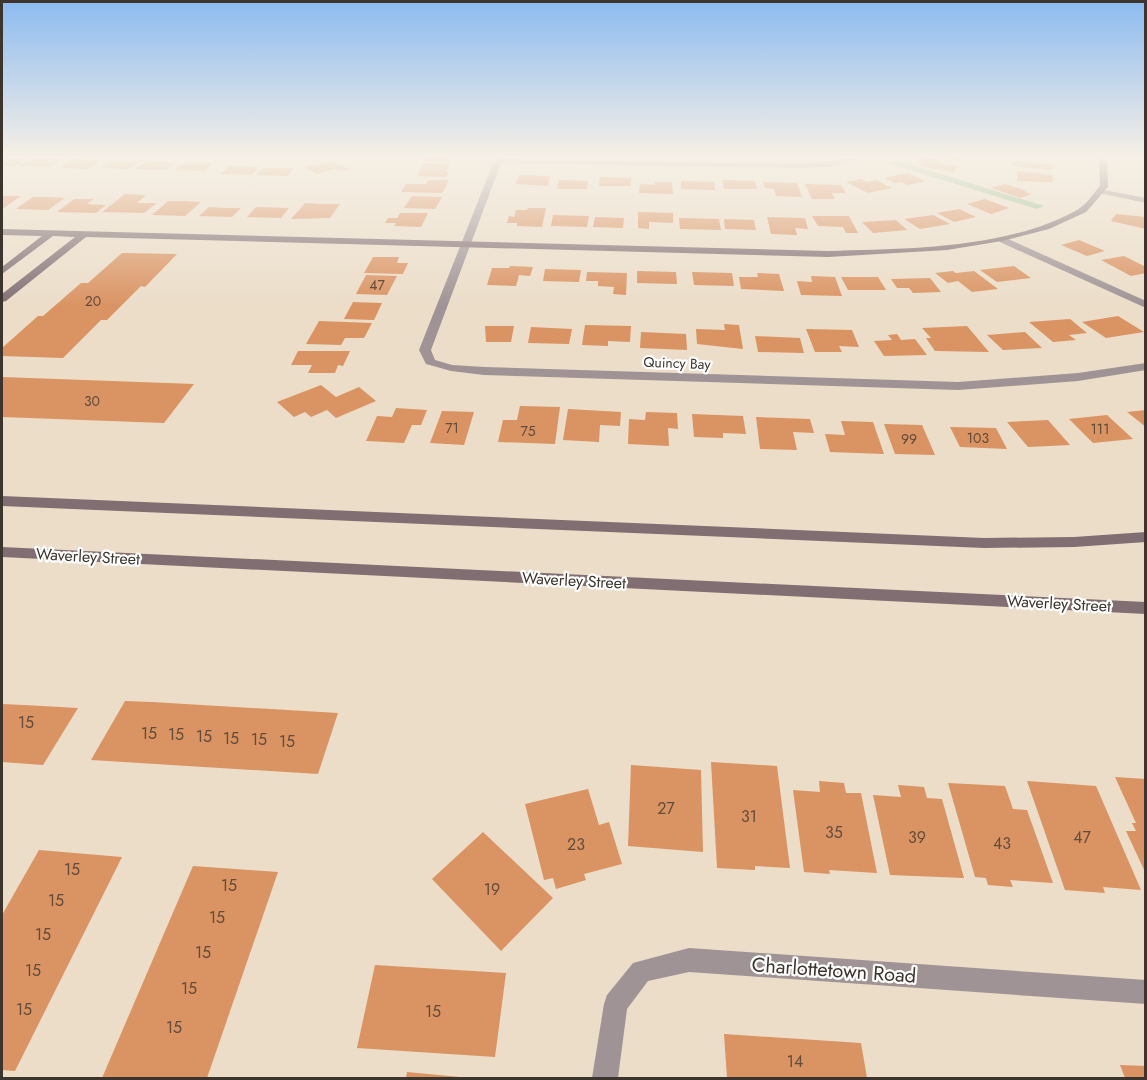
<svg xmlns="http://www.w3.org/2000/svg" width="1147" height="1080" font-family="Jost,sans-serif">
<rect width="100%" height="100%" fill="#ebddc8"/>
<!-- green -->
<path fill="#93be8e" d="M896,160L1044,206L1037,209L888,163Z"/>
<!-- building -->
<g fill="#da9362">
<path d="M429,156H453L449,162L425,161Z"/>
<path d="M936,156H967L962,161Z"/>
<path d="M924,157L941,160L939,163L958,166L953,172L920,166L923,163L919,162Z"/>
<path d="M2,158L27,159L14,167L2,166Z"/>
<path d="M32,159H62L51,167L19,166Z"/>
<path d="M73,159L101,160L88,169L60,168Z"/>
<path d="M1013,160L1052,165L1051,170L1012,166Z"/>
<path d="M111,161H140L130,169L100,168Z"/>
<path d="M331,161L349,169L340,171L335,169L317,174L305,167Z"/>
<path d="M145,162H175L166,170L135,169Z"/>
<path d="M183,163H213L205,171L174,170Z"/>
<path d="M425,163L450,164L446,171H449L446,177L417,176Z"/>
<path d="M229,166L259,167L251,175L221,174Z"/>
<path d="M264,168H294L287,176L256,175Z"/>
<path d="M1017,171L1052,175L1053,182L1017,181Z"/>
<path d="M908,173L925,181L908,185L902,182L895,183L884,178Z"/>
<path d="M519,175L550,176L548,186L516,184Z"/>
<path d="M600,177L631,178V186H599Z"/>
<path d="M861,179L867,182L876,180L892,188L868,193L846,182Z"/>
<path d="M429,180H449L442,193L401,192L406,184H426Z"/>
<path d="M559,180L588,181L587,189H557Z"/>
<path d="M722,180L755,181L757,189H724Z"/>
<path d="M681,181L714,182L715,190L681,189Z"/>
<path d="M655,182H672L673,194L639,193L640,184L655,185Z"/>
<path d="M763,182L797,183L802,197L776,196L774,189L765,188Z"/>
<path d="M805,184L841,185L846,193H832L835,199H812Z"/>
<path d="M1005,184L1027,191L1024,192L1032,194L1021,198L991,188Z"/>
<path d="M125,194L146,195L137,203H157L144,213L102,212Z"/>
<path d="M2,195L4,196H21L2,209Z"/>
<path d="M412,196L442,197L435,209L404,208Z"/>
<path d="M33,197H50L65,198L48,210L16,209Z"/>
<path d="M74,199H94L87,204L106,205L96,213L57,212Z"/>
<path d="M985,199L1009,208L991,214L967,204Z"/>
<path d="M168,201H185L201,202L185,216L152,215Z"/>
<path d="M305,203L322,204H340L330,218L291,219Z"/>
<path d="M209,207L225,208H241L232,217L199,216Z"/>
<path d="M256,207L289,208L281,218L247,217Z"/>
<path d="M528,208H546L542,227L517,226V223H507L509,216L514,217L516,210H527Z"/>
<path d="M959,209L976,217L954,222L937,213Z"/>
<path d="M638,212L673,213V223L649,222V229L638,228Z"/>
<path d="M400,213H428L421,227L394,226L396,223H385L388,218H397Z"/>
<path d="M1116,214L1146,217V229L1111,221Z"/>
<path d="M553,215L589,216L587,227L551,226Z"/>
<path d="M933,215L950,224L920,229L904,219Z"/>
<path d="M812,216H849L858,233H846L843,227L818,226Z"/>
<path d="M595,217L624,218L623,228L593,227Z"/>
<path d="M767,217L805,218L808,229L795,228L797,235L771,234Z"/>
<path d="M679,218L719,219L721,230L680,229Z"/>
<path d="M724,219L754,220L756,230L725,229Z"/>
<path d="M896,220L907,230L873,233L862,222Z"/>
<path d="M1079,240L1105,251L1087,256L1061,245Z"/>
<path d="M122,253L177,254L145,287L141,286L107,320H101L63,358L2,356V348L38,316H43L81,283H88Z"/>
<path d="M1124,256L1146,267V273L1131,276L1101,260Z"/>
<path d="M373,257H399L397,263H408L403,274L364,273Z"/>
<path d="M510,266L533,267L530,276L519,275L516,286L487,285L492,268H509Z"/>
<path d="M1014,266L1031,278L997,282L980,270Z"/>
<path d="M545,269L581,270L579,282L543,281Z"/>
<path d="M637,271L676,272L677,284L637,283Z"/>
<path d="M953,271L956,273L974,271L998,289L972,292L958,281L948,283L935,273Z"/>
<path d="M587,272L627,273L626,295L613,294L614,287L598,286V281H586Z"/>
<path d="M692,272L732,273L734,286L694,285Z"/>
<path d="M757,273L779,274L784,291L741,289L739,277H758Z"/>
<path d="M366,275L397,276L387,295L356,294Z"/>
<path d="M811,276L835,277L842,296L801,295L797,281L812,282Z"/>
<path d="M841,277H878L886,290H848Z"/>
<path d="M930,278L941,292L913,293L909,288H897L891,279Z"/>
<path d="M353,302L382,303L374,320L344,319Z"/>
<path d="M1118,316L1144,332L1106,338L1082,322Z"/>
<path d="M1070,319L1087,333L1069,335L1076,340L1053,342L1029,322Z"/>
<path d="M319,321L372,323L364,338H345L341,345L306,344Z"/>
<path d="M724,324L739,325L743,349L697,344L696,329L725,330Z"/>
<path d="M585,325L631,326L630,342L608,341V346L582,345Z"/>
<path d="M485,326H514L511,342H486Z"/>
<path d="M967,326L989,352L935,351L926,338H931L922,328Z"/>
<path d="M531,327L572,329L569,344L528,343Z"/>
<path d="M806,329L852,330L859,347L839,346L842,352H815Z"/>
<path d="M641,332L686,334L687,350L640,348Z"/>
<path d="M1025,332L1042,348L1003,350L987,335Z"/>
<path d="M897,334L901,340L915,339L927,355L884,356L874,341L892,340L888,335Z"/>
<path d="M755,336L800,338L804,353L758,352Z"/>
<path d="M298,351H350L343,366L338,365L335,373H308L312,365H291Z"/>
<path d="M2,377L194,384L164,423L2,417Z"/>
<path d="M321,385L336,397L359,387L376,401L336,418L327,410L311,417L305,412L294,417L277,402Z"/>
<path d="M520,406L560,407L555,444L498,442L503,420H517Z"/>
<path d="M396,408L427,410L421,425H412L404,443L366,441L377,416L392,417Z"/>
<path d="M568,409L621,412L620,426L600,425L599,442L563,440Z"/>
<path d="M1146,410V427L1127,412Z"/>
<path d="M442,411L474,412L464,445L430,443Z"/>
<path d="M646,412L677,413L678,429L668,428L669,446L628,444L629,419L645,420Z"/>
<path d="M692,414L743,416L746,434L723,433V438L694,437Z"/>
<path d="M1107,415L1133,439L1093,443L1069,419Z"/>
<path d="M756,417L810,419L814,433L793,432L797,450L760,449Z"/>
<path d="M1048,420L1070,445L1028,447L1007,422Z"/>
<path d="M841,421L873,422L884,454L830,452L825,434L845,435Z"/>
<path d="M884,424L922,425L935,455L895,454Z"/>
<path d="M950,427L996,428L1007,449L960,447Z"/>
<path d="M125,701L152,702L338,713L318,774L91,760Z"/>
<path d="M2,704L24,705L78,708L43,765L2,762Z"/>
<path d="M711,762L777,766L790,868L755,866V870L717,868Z"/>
<path d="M631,765L701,770L703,852L628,846Z"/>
<path d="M1115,777L1146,779V874L1126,831H1136L1132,823H1136Z"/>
<path d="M819,781L844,783L846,793H861L877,873L829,870L830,874L804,872L793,790L820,792Z"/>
<path d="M1027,781L1096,786L1141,890L1103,887L1105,893L1065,890Z"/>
<path d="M948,783L1005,786L1013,809L1027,810L1053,883L1010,880L1013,887L988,885L986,878L975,877Z"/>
<path d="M898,785L924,787L927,798L942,799L964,878L890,875L873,795L901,797Z"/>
<path d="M588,789L599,825L609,822L622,864L584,874L586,880L556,889L553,878L544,880L525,804Z"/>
<path d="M483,832L553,898L501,951L432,879Z"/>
<path d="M39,850L122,857L15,1071L2,1070V915Z"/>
<path d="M193,866L278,872L207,1078H102Z"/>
<path d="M375,965L506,973L495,1057L357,1048Z"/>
<path d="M724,1034L861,1043L867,1078H727Z"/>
<path d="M1120,1065L1146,1066V1078H1125Z"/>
<path d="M407,1072L460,1077V1078H406Z"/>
</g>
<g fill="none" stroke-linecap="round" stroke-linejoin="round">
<!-- street -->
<g fill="#9f9395" fill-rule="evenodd">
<path d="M496,156H503V159L800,164L871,156L834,166L800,168L501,163L431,350L435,360L452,365L484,367L958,382L1078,373L1146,363V370L1078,381L958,390L484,375L451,371L426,364L419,350Z"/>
<path d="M1099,189L1146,198V203L1099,193Z"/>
<path d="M1000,238H1006L1146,301V308L1000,242Z"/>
<path d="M689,948L1146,980V1004L689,972L648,981L627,1009L618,1078H592L604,1004L607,995L633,963Z"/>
</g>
<!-- secondary -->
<g fill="#806e72" fill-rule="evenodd">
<path d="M1099,156H1107L1108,187L1086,212L1049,229L1002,241L947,250L828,257L86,237L6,301L2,302V294L75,237L53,236L2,274V267L42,236L2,235V229L828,251C906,249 1008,249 1077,210C1086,205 1093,194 1100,186Z"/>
<path d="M2,496L984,538L1074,537L1146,532V542L1074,547L984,548L2,506Z"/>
<path d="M2,547L1146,602V614L2,557Z"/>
</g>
</g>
<!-- sky -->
<linearGradient id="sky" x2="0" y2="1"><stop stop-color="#8cbbf0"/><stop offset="0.51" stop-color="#f6f0e6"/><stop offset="1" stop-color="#f6f0e6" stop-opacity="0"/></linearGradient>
<rect width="1147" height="307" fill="url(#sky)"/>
<g text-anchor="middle" stroke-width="4.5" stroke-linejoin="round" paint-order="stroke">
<!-- number labels -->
<g font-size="14" fill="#634c3a">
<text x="377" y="290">47</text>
<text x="93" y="306">20</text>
<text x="92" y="406">30</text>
<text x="452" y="433">71</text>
<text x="1100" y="434">111</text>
<text x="528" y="436">75</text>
<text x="978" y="443">103</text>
<text x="909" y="444">99</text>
</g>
<!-- far-street labels -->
<g font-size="14" fill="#3b352d" stroke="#fff">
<text transform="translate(677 363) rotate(2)" y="5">Quincy Bay</text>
</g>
<!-- street labels -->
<g font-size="16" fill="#3b352d" stroke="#fff">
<text transform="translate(88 556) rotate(3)" y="6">Waverley Street</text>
<text transform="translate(574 580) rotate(3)" y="6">Waverley Street</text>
<text transform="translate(1059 603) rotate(3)" y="6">Waverley Street</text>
</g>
<!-- near-number labels -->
<g font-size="16" fill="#634c3a">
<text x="26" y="728">15</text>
<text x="149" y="739">15</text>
<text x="176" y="740">15</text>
<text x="204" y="742">15</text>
<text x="231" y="744">15</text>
<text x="259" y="745">15</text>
<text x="287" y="747">15</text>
<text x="666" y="814">27</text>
<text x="749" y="822">31</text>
<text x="834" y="838">35</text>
<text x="917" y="843">39</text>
<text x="1082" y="843">47</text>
<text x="1002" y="849">43</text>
<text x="576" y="850">23</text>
<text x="72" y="875">15</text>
<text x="229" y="891">15</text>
<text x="492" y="895">19</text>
<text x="56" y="906">15</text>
<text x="217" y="923">15</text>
<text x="43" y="940">15</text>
<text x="203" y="958">15</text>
<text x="33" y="976">15</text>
<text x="189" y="994">15</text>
<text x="24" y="1015">15</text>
<text x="433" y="1017">15</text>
<text x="174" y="1033">15</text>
<text x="795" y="1067">14</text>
</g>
<!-- near-street labels -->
<g font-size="20" fill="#3b352d" stroke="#fff">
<text transform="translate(834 970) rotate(4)" y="7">Charlottetown Road</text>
</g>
</g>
<!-- border -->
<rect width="1147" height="1080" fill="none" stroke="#3b352d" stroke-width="6"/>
</svg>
